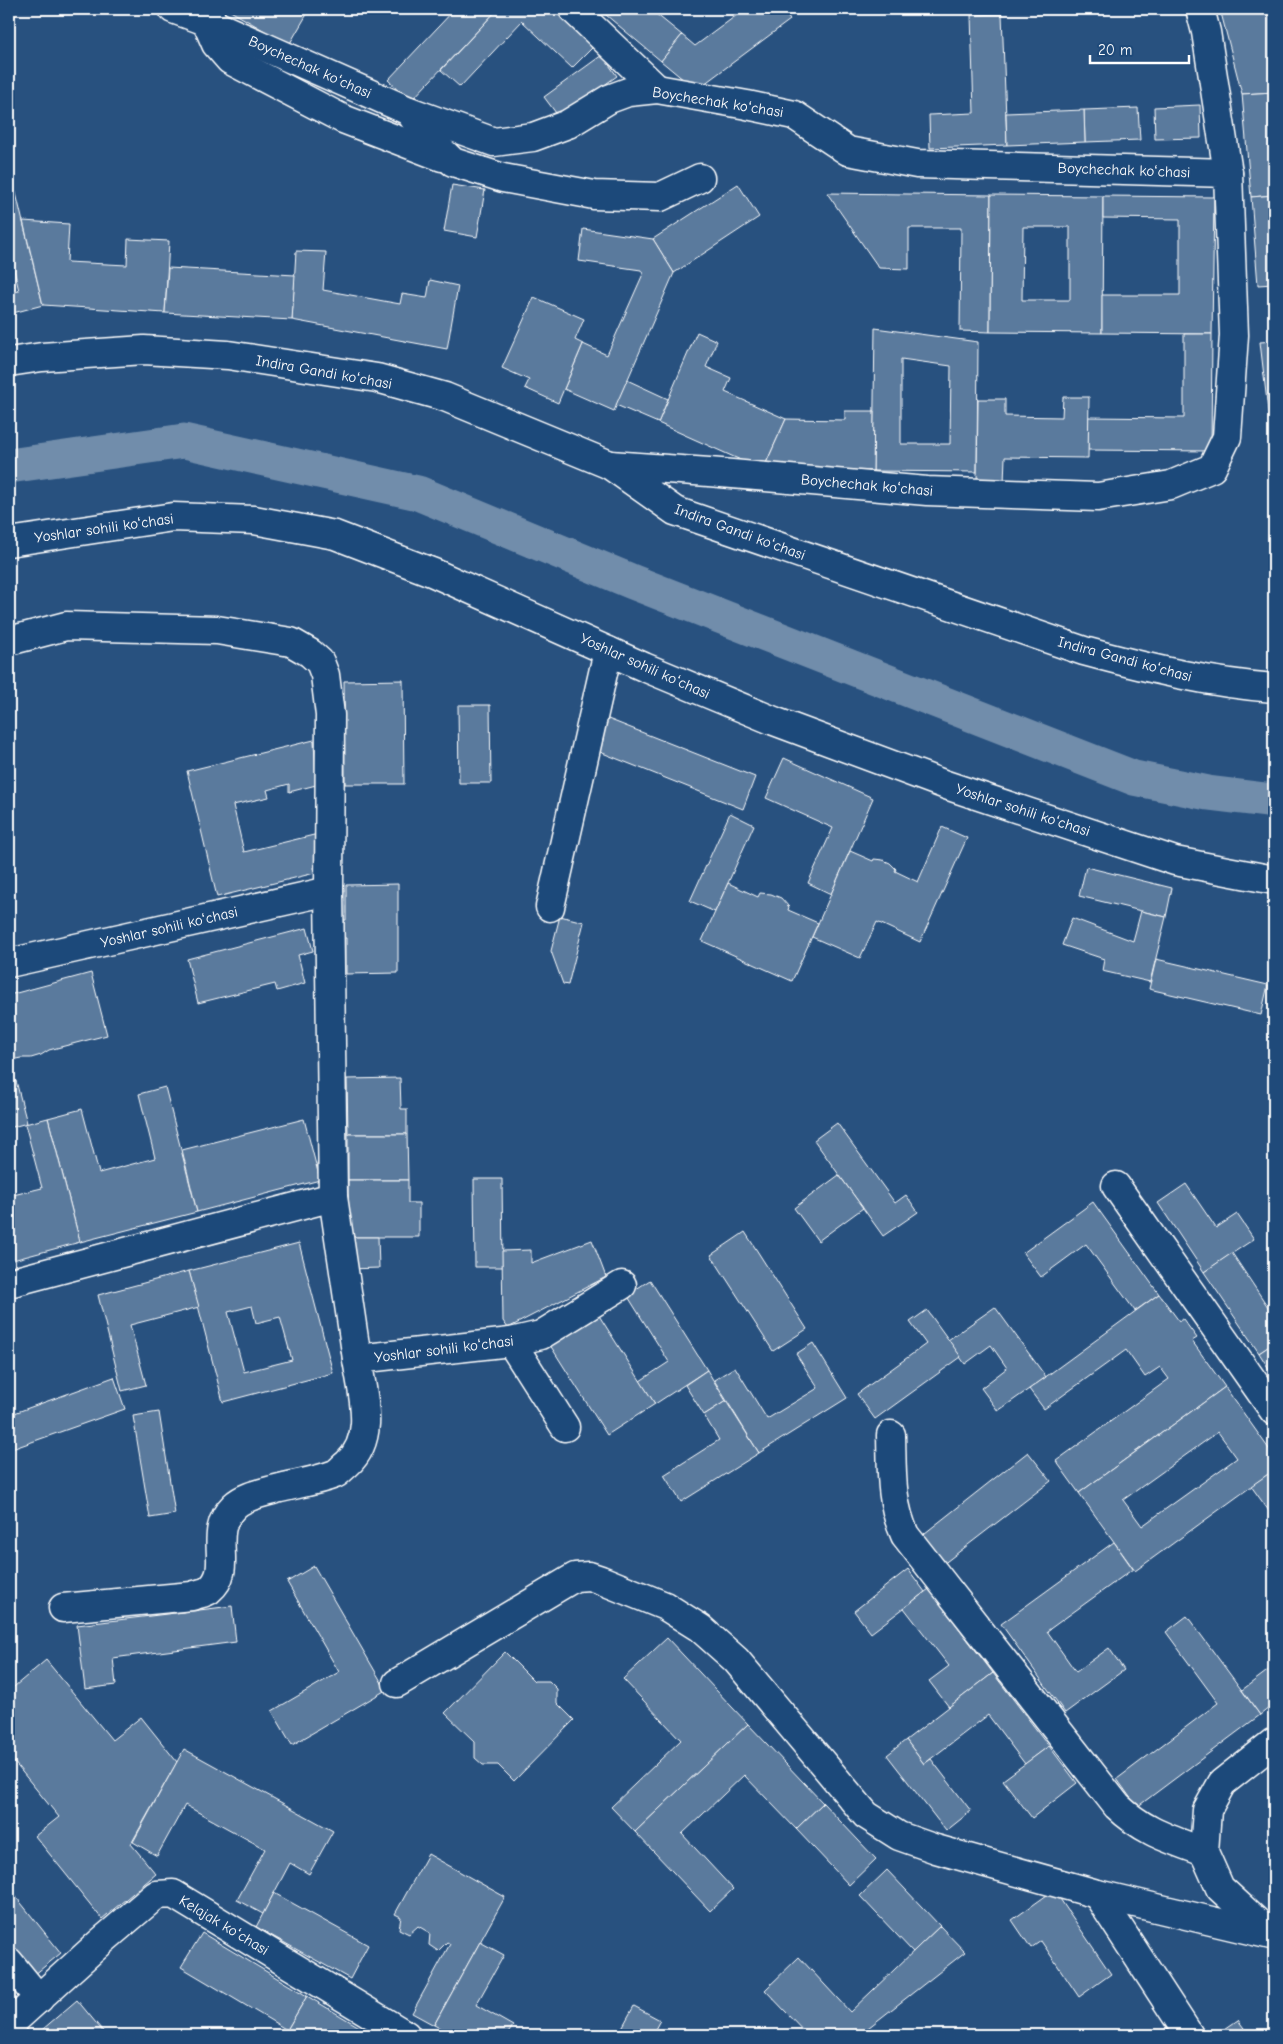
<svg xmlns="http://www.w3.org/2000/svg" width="1283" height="2044" font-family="'Comic Neue',sans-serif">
<rect width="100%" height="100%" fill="#28517f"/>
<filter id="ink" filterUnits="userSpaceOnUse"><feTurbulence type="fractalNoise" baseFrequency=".02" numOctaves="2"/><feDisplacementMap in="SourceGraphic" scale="10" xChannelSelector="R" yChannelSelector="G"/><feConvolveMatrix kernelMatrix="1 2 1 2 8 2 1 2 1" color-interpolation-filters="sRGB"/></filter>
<g filter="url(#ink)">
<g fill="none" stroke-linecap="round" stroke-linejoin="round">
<!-- canal -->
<path stroke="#718dab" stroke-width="35" d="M9,466L184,441L418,493L633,582L1134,778L1208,793L1274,801"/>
</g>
<!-- building -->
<g fill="#5a7a9d" stroke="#fff" fill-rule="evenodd">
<path d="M227,9H310L289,45Z"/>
<path d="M455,9H498L411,101L388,80Z"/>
<path d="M498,9H553L593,47L572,68L522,21L460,87L441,70Z"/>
<path d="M601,9H650L682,35L661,61L600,10Z"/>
<path d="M745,9H782L790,20L696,90L661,61L682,35L695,46Z"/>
<path d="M1220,9H1274V92L1242,94Z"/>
<path d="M1002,14L1007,145L930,148L929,115L974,113L971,15Z"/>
<path d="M602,55L617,76L559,117L544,97Z"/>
<path d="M1274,92V195L1251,197L1242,94Z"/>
<path d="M1200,105L1201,138L1155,139L1154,107Z"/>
<path d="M1138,108L1140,140L1085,142L1084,110Z"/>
<path d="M1084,110L1085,142L1007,145L1006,113Z"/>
<path d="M738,184L759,217L674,273L653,239Z"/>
<path d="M452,185L485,190L477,237L444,231Z"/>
<path d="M15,189L43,305L9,314V293L19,291L9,248V191Z"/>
<path d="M827,193L991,195L990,332L960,331L961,228H909V269L879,268Z"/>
<path d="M991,195L1103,196L1102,333L990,332ZM1023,227H1070V300H1022Z"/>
<path d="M1274,195V284L1258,285L1251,197Z"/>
<path d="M1103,196L1214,197L1212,334L1102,333V295H1180V219L1103,218Z"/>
<path d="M23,221L69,224L67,262L127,265L128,239L169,241L165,313L43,305Z"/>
<path d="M583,229L653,239L674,273L614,411L564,389L583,344L607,355L643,274L641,270L579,261Z"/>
<path d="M296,251L326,252L323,290L400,304L402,294L427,298L430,280L458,286L447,349L292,320Z"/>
<path d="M168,268L295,275L292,320L165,313Z"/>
<path d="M534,297L584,319L575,340L583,344L558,403L525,388L529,380L502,368Z"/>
<path d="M875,328L978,342L977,472L873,471ZM901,359L951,366L950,444H901Z"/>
<path d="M697,332L717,341L706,367L731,378L725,392L786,419L763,470L658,423Z"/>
<path d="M1184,334H1212L1211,451L1088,450V417L1184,418Z"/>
<path d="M1274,341V427L1270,428L1260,342Z"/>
<path d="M627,380L668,399L658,423L616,405Z"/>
<path d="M1063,397H1089L1088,458L1005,457L1004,483H977L978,399H1005V416L1062,417Z"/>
<path d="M845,411H874L873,471L763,470L786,419L845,420Z"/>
<path d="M403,680L404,784H345L344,681Z"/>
<path d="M458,705H490L491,783H459Z"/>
<path d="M603,717L755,777L743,809L590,748Z"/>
<path d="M314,740L316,785L289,792V784L267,790L269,797L233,805L244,852L318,834L319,872L217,897L187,771Z"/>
<path d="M784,758L873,798L831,894L808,883L833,828L766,798Z"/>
<path d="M730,813L754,825L715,912L690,901Z"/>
<path d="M942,827L967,838L920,942L877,922L860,958L812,937L850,851L873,861L874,859L883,860L890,863L896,869L895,871L918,882Z"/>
<path d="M1086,867L1172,888L1166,917L1079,896Z"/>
<path d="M728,883L758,897L760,893L771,894L781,898L789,907L788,910L818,923L792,981L702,941Z"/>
<path d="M398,884V973L346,974V938H344L342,933L344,920H346V885Z"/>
<path d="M1141,911L1166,917L1150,982L1102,971L1104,959L1062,945L1072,918L1133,941Z"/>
<path d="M560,916L584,922L568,985L563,984L551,951Z"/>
<path d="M307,928L313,951L298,955L305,983L277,991L275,984L198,1003L187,959Z"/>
<path d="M1156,959L1268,985L1261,1015L1149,989Z"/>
<path d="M91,973L107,1035L49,1050L41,1055L31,1058H21L11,1060L9,1052V995Z"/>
<path d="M400,1078L401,1109H407V1134H348L347,1079Z"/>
<path d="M16,1081L27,1123L9,1128V1083Z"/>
<path d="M165,1087L197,1212L80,1242L48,1118L82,1109L99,1173L155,1158L139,1094Z"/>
<path d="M48,1118L80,1242L9,1261V1196L42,1188L25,1124Z"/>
<path d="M304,1119L320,1180L197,1212L182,1150Z"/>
<path d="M837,1123L895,1203L906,1195L918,1212L883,1236L814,1140Z"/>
<path d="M348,1134H407L408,1180H348Z"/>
<path d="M839,1175L863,1208L818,1241L794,1208Z"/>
<path d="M474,1179H502L503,1267H475Z"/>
<path d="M348,1180H408V1203H419V1237H348Z"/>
<path d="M1186,1184L1216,1228L1237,1214L1254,1239L1204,1272L1158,1203Z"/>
<path d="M1093,1202L1159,1294L1135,1311L1086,1244L1041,1277L1023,1253Z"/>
<path d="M745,1232L807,1329L773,1351L711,1255Z"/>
<path d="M348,1237H378L379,1268L349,1269Z"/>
<path d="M592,1240L606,1277L508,1328L503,1321L502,1251L531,1250V1263Z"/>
<path d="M299,1243L333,1373L223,1402L189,1271ZM252,1306L256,1323L280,1317L292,1360L244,1372L228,1312Z"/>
<path d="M1232,1253L1270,1310L1274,1307V1343L1259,1353L1204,1272Z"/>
<path d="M189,1271L199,1307L130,1325L146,1385L122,1391L98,1295Z"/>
<path d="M650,1280L707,1370L655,1404L640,1381L669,1362L627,1295Z"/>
<path d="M1159,1294L1179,1321L1183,1319L1197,1338L1192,1341L1225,1387L1079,1493L1056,1461L1169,1379L1160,1367L1145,1377L1126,1350L1044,1409L1029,1389Z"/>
<path d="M995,1307L1046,1377L998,1411L981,1388L1007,1368L991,1345L965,1364L948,1340Z"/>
<path d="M927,1310L961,1357L875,1419L857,1394L926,1344L910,1322Z"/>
<path d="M598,1314L655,1404L607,1435L550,1345Z"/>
<path d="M813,1343L847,1398L759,1453L714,1380L735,1367L767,1419L818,1388L796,1354Z"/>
<path d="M1274,1343V1377L1259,1353Z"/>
<path d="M707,1370L726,1401L704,1415L685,1385Z"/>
<path d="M114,1377L125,1409L9,1450V1415Z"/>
<path d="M1225,1387L1274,1456V1470L1135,1571L1079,1493ZM1218,1432L1237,1458L1142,1526L1123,1500Z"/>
<path d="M726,1401L759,1453L681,1502L664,1475L719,1440L704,1415Z"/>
<path d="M159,1412L175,1514L150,1518L133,1416Z"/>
<path d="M1028,1452L1051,1481L942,1565L920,1537Z"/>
<path d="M1274,1470V1518L1251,1486Z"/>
<path d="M1114,1542L1133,1569L1047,1631L1076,1672L1109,1648L1124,1670L1065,1713L1001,1624Z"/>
<path d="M314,1566L386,1690L292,1745L272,1711L339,1672L287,1582Z"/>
<path d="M908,1569L925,1592L871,1633L854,1611Z"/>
<path d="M929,1589L993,1673L949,1707L929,1681L949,1666L904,1608Z"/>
<path d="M232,1606L236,1642L113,1658L116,1685L85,1689L77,1625Z"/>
<path d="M1187,1616L1260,1715L1137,1807L1117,1779L1218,1703L1166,1632Z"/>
<path d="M667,1638L748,1724L635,1832L611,1807L681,1740L623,1679Z"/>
<path d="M505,1652L534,1681H549L557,1689V1703L574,1720L514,1781L498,1765H483L475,1758V1742L445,1713Z"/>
<path d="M46,1660L112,1740L141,1717L177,1762L131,1844L156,1874L102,1919L35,1836L59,1817L9,1756V1691Z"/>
<path d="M1274,1666V1704L1260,1715L1242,1690Z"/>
<path d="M993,1673L1049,1746L1025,1764L988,1715L924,1764L906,1740Z"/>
<path d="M748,1724L823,1803L796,1829L744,1775L682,1834L733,1889L710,1911L635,1832Z"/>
<path d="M906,1740L924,1764L931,1759L971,1811L946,1831L887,1755Z"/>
<path d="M1049,1746L1077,1783L1032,1818L1003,1780Z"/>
<path d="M184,1749L333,1831L309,1874L290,1863L263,1914L237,1900L265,1849L185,1805L157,1856L133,1842Z"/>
<path d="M823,1803L876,1859L849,1885L796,1829Z"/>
<path d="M428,1854L505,1897L434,2025L412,2013L450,1944L447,1942L438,1951L429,1945L430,1933L418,1926L409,1934L399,1929L401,1917L395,1914Z"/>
<path d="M887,1870L940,1926L913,1952L860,1896Z"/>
<path d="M9,1888L61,1953L34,1975L9,1944Z"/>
<path d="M1054,1890L1111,1974L1079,1997L1041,1941L1031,1948L1012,1920Z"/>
<path d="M274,1893L368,1945L350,1979L256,1927Z"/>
<path d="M940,1926L965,1952L859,2035H808L765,1990L799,1957L850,2012Z"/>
<path d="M202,1933L307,1996L287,2030L181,1967Z"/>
<path d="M480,1942L504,1955L476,2005L513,2026L507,2035H453L434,2025Z"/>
<path d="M307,1996L373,2035H296L287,2030Z"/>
<path d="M77,2000L106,2035H36Z"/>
<path d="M634,2006L660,2020L652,2035H618Z"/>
<path d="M1238,2020L1249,2035H1216Z"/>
</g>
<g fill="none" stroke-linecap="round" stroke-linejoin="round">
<!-- minor casing -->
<g stroke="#fff" stroke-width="31">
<g id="minor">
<path d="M173,9L206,21L409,111L494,142L533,137L568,124L609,99L628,92L657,89L747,105L794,115L848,151L917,164L1228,173L1234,335L1227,437L1212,468L1171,485L1098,497L927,491L709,472L610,465"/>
<path d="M573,9L657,89"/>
<path d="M1200,9L1206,32L1228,173"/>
<path d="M210,14L206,21L216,44L230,60L343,119L442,157"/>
<path d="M409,111L426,136L453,162L503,178L594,195L660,197L700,178"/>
<path d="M9,362L42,357L144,350L228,355L377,378L445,397L610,465L675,511L1084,651C1147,668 1209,683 1274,688"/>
<path d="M9,542L173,517L254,520L335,535L434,573L644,667L774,721L946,785L1175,861L1274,880"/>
<path d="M9,641L66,626L217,630L291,642L310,653L320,662L325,675L330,715L329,891L333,1197L357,1359L511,1342L541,1335L622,1285"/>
<path d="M550,907L608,651"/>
<path d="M9,963L329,891"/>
<path d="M1116,1186L1274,1411"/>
<path d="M9,1283L333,1197"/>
<path d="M511,1342L565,1427"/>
<path d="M891,1435C892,1471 890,1502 905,1535L1117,1806C1144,1832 1170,1839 1204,1852"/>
<path d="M63,1608L192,1596C197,1594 205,1593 209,1590C236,1568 205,1535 234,1506C244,1496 263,1493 276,1489C295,1484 317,1481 335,1474C339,1472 343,1467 347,1464C377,1437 362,1393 357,1359"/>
<path d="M397,1683L575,1577L589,1576L601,1580L665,1606L700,1628L736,1660L866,1815L899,1836L936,1849L1097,1894L1271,1935"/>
<path d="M1097,1894L1189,2035"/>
<path d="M1269,1933L1220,1888L1204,1852L1207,1810L1222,1783L1274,1742"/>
<path d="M9,1962L39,1999"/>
<path d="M9,2025L102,1941L156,1895L173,1894L406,2035"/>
</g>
</g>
<!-- minor -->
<use href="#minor" stroke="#1f4a7a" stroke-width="28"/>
</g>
</g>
<g text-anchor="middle" stroke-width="4" stroke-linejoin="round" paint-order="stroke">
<!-- street labels -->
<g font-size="15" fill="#fff" stroke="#1f4a7a">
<text transform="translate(310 67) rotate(24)" y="5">Boychechak koʻchasi</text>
<text transform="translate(718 102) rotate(9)" y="5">Boychechak koʻchasi</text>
<text transform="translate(1124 170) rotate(2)" y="5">Boychechak koʻchasi</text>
<text transform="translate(324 372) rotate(10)" y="5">Indira Gandi koʻchasi</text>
<text transform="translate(867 485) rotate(5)" y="5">Boychechak koʻchasi</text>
<text transform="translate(104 528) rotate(-8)" y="5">Yoshlar sohili koʻchasi</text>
<text transform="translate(740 532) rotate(20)" y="5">Indira Gandi koʻchasi</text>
<text transform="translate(1125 659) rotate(15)" y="5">Indira Gandi koʻchasi</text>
<text transform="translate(645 666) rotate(24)" y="5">Yoshlar sohili koʻchasi</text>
<text transform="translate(1023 810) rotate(18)" y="5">Yoshlar sohili koʻchasi</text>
<text transform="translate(169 927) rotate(-13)" y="5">Yoshlar sohili koʻchasi</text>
<text transform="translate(444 1349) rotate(-7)" y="5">Yoshlar sohili koʻchasi</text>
<text transform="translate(224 1925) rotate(31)" y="5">Kelajak koʻchasi</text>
</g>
</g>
<!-- margin -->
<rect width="1283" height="2044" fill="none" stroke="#1f4a7a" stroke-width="30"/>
<rect x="15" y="15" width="1253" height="2014" fill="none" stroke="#fff" stroke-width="2" filter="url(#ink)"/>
<!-- scale -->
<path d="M1090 55v8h99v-8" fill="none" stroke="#ffffff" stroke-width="2.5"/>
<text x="1098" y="55" font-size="15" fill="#ffffff" stroke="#1f4a7a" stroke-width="4" paint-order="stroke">20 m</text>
</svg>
